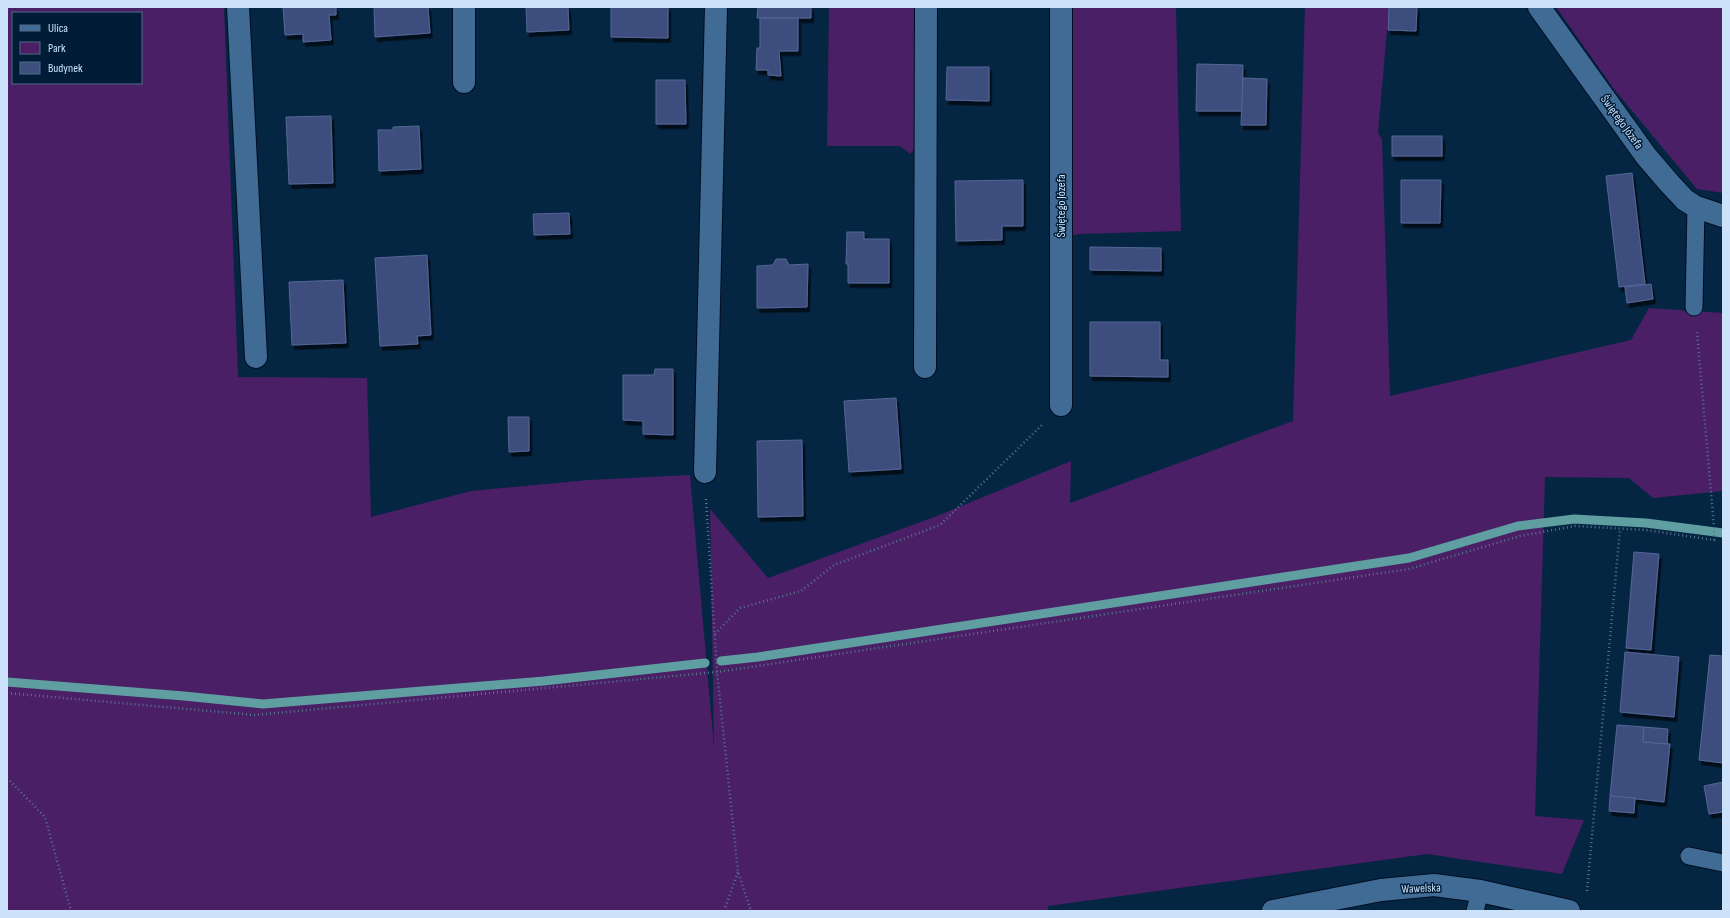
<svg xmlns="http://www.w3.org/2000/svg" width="1730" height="918" font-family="'Sofia Sans Condensed',sans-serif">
<defs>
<filter id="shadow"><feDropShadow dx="2.5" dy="4.5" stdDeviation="0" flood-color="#0009"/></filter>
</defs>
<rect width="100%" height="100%" fill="#052642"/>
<!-- green -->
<g fill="#4a1f66" fill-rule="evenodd">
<path d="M7,7H224L238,377L367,378L371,517L471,491L589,480L690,475L714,747L710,509L768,578L937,516L1071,461L1070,503L1293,421L1305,7H1389L1378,133L1382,139L1390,396L1631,340L1649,308L1723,313V491L1653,498L1629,478L1545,477L1535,816L1584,820L1562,874L1427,854L1048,906V911H7ZM13,13H141V83H13Z"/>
<path d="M829,7H923L920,143L910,154L900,146H827Z"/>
<path d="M1071,7H1176L1181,231L1079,234L1070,236Z"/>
<path d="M1556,7H1723V193L1697,189L1614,89Z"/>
</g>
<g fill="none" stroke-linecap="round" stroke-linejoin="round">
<!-- stream -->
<g stroke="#5f9ea1" stroke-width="9">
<path d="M721,661L758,657L1409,558L1518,526L1574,519L1646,523L1723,533"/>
<path d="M7,682L184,696L263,704L544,681L705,663"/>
</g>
</g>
<!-- building -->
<g fill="#3e4e7d" stroke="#546697" filter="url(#shadow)">
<path d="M283,7H336V15H329L331,40L303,42V34L285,35Z"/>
<path d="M374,7H428L430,33L375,37Z"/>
<path d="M526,7H568L569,30L527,32Z"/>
<path d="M611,7H668V38L611,37Z"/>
<path d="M758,7H811V18H757Z"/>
<path d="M1389,7H1417L1416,31L1388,30Z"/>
<path d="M760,18H798V51H779L781,76L768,75V70H756L757,48H760Z"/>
<path d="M1197,64L1243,65L1242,111H1196Z"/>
<path d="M947,67H989V101L946,100Z"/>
<path d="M1243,78L1267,79L1266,125H1241Z"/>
<path d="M656,80H685L686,124H656Z"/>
<path d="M331,116L333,183L289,184L286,117Z"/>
<path d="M419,126L421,169L379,171L378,130H393V127Z"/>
<rect x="1392" y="136" width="50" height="20"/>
<path d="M1632,173L1645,284L1619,287L1606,176Z"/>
<path d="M1023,180V226H1002V240L956,241L955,181Z"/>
<path d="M1401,180H1441L1440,223H1401Z"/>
<path d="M569,213L570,234L534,235L533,214Z"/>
<path d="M847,232H864V239H889V283H848V264H846Z"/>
<path d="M1090,247L1161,248V271L1090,270Z"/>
<path d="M427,255L431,335L417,336L418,344L380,346L375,258Z"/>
<path d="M776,259H786L789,265L808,264L807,307L757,308V266L773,265Z"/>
<path d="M343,280L346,343L292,345L289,282Z"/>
<path d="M1651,284L1653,299L1627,303L1625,287Z"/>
<path d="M1090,322H1160V360H1168V377L1090,376Z"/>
<path d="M655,369H673V435L643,434V421L623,420V375H654Z"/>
<path d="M896,398L901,469L849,472L844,401Z"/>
<path d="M508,417H529V451L509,452Z"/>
<path d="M802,440L803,516L758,517L757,441Z"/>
<path d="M1634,552L1659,554L1651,650L1626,648Z"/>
<path d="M1625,652L1679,657L1674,717L1620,712Z"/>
<path d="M1710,655L1723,656V763L1699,760Z"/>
<path d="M1617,725L1644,727L1643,742L1670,744L1664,802L1610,796Z"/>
<path d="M1644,727L1668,729L1667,744L1643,742Z"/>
<path d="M1723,782V812L1709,814L1704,786Z"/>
<path d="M1610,796L1635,798L1634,813L1609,811Z"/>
</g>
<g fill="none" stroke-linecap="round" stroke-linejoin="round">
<!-- lane casing -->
<g stroke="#000e21" stroke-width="19">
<g id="lane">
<path d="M1694,307L1696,207"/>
<path d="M1689,856L1723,863"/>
<path d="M1475,911L1480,891"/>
</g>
</g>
<!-- street casing -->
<g stroke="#000e21" stroke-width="24">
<g id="street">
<path d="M238,7L256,357"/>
<path d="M1061,7V405"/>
<path d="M1539,7L1646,156L1670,184L1685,200L1696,207L1723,216"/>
<path d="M464,82V7"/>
<path d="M925,367L926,7"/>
<path d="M705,472L716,7"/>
<path d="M1273,911L1381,890L1434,885L1480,891L1569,911"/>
</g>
</g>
<!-- path -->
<g stroke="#57738e" stroke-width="2.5" stroke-dasharray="1 3" stroke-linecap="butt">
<path d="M706,499L717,672L738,872L751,911"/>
<path d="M715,634L740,608L801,591L834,565L940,525L1043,424"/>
<path d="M7,693L255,715L717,672L1409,569L1520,536L1575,526L1646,530L1714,540V527L1697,332"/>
<path d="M7,778L45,817L71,911"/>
<path d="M1587,891L1620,529"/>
<path d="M724,911L738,872"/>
</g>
<!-- lane -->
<use href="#lane" stroke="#406b94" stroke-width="17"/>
<!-- street -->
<use href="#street" stroke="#406b94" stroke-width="22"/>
</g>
<g text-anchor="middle" stroke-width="3" stroke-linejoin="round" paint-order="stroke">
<!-- street labels -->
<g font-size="12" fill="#cbe2fa" stroke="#001c37">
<text transform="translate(1622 122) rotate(54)" y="4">Świętego Józefa</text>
<text transform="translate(1061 206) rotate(-90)" y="4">Świętego Józefa</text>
<text transform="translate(1421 888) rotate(-2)" y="4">Wawelska</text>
</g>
</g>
<!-- border -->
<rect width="1730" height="918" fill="none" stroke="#cbe2fa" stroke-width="16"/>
<!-- legend -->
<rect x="12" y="12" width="130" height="72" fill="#001c37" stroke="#516b85"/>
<rect x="20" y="25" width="20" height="6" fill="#406b94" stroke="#516b85"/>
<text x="48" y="32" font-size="12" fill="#cbe2fa">Ulica</text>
<rect x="20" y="42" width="20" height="12" fill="#4a1f66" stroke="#516b85"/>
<text x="48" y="52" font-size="12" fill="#cbe2fa">Park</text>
<rect x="20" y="62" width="20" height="12" fill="#3e4e7d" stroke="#516b85"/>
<text x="48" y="72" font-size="12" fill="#cbe2fa">Budynek</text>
</svg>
